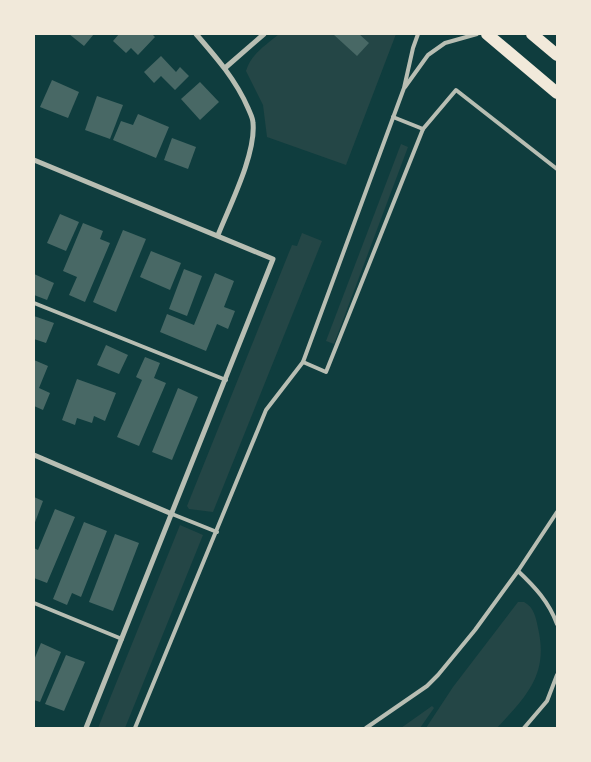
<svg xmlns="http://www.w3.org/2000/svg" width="591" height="762" font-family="'IBM Plex Sans',sans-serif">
<rect width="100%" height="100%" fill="#0f3d3e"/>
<!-- green -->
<g fill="#244646">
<path d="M279,34H396L346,165L267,137L263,105L246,71C251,54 266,45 279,34Z"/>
<path d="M401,144L408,147L334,344L326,341Z"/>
<path d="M302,233L322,241L213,512L189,509L187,506L292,245L297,246Z"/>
<path d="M180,525L203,535L125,728H98Z"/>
<path d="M518,602H524C534,607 536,618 538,628C549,675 526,696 497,728H426L453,687Z"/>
<path d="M432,706L434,708L420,728H401Z"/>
</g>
<!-- building -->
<g fill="#486865">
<path d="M69,34H94L84,46Z"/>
<path d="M119,34H152L155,37L138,55L131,48L126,53L113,41Z"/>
<path d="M333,34H359L369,43L357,56Z"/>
<path d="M161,56L176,72L180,67L189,76L175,90L161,76L154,83L144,72Z"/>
<path d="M52,80L79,92L68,118L40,107Z"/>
<path d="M200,82L219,102L200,120L181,99Z"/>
<path d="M97,96L123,105L110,139L85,130Z"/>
<path d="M138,114L169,127L156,158L113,140L121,121L133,125Z"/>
<path d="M172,138L196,147L188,169L164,160Z"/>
<path d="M60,214L79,222L66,251L47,243Z"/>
<path d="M83,223L103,231L100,239L110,243L85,302L69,295L77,277L63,271Z"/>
<path d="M123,230L146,239L116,312L93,302Z"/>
<path d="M151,251L181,263L170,290L140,277Z"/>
<path d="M184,269L202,276L187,316L169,309Z"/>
<path d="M215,273L234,281L224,307L235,311L228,329L217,324L206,351L160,332L167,314L194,325Z"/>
<path d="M34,274L54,283L47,300L34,295Z"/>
<path d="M34,316L54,323L46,343L34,339Z"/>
<path d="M106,345L128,355L119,374L97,365Z"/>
<path d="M145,357L160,363L154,378L166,383L139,446L117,437L142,380L136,377Z"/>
<path d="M34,360L48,366L39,388L50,393L43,410L34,406Z"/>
<path d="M77,379L116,393L105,421L94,416L92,423L77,418L75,425L62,420Z"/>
<path d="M178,388L198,397L172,460L152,452Z"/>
<path d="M34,497L43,501L34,525Z"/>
<path d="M55,509L75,517L47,583L34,578V548L38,550Z"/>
<path d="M84,522L107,531L81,597L72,593L67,605L53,599Z"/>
<path d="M115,534L139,543L113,611L89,602Z"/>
<path d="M41,643L61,652L40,702L34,700V660Z"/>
<path d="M66,655L85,662L64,711L45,704Z"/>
</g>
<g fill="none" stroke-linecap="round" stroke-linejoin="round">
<!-- service -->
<g stroke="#b8beb3" stroke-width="4">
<path d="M405,87L428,55L445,43L477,34"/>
<path d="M393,117L423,129"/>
<path d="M34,303L226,380"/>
<path d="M303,362L326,372L423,129L456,90L557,169"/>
<path d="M172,514L217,532"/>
<path d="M518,571C535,587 549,602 557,624"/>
<path d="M34,603L122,639"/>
<path d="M135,728L266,410L303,362L404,88L413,48L418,34"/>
<path d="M366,728L427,686L438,675L475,630L518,571L557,512"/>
<path d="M524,728L547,701L557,675"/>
</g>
<!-- minor -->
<g stroke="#b8beb3" stroke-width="5">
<path d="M196,34C216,57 236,80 248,108C250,113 253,118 253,123C256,154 230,205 218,235"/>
<path d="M225,68L264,34"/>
<path d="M34,160L273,259L86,728"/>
<path d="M34,455L172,514"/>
</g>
<!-- primary -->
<g stroke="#f1e9da" stroke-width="12">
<path d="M487,34L557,93"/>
<path d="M532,34L557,55"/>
</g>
</g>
<!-- border -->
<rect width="591" height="762" fill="none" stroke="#f1e9da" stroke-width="70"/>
</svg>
